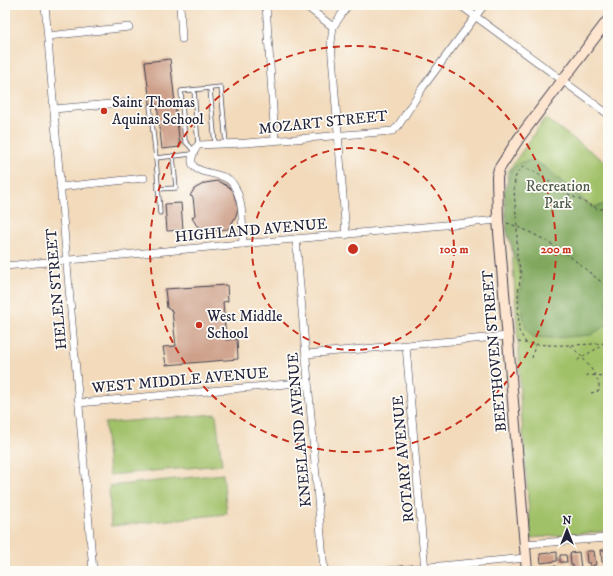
<svg xmlns="http://www.w3.org/2000/svg" width="613" height="576" font-family="'IM FELL DW Pica',serif">
<rect width="100%" height="100%" fill="#fdfcf7"/>
<filter id="ink" filterUnits="userSpaceOnUse"><feTurbulence type="fractalNoise" baseFrequency=".025" numOctaves="2"/><feDisplacementMap in="SourceGraphic" scale="8" xChannelSelector="R" yChannelSelector="G"/><feConvolveMatrix kernelMatrix="1 2 1 2 8 2 1 2 1" color-interpolation-filters="sRGB"/></filter>
<filter id="wash" filterUnits="userSpaceOnUse"><feTurbulence type="fractalNoise" baseFrequency=".012" numOctaves="4" result="noise"/><feDisplacementMap in="SourceGraphic" scale="16" xChannelSelector="R" yChannelSelector="G"/><feGaussianBlur stdDeviation="0.9" result="paint"/><feColorMatrix in="noise" values="0 0 0 0 0 0 0 0 0 0 0 0 0 0 0 0 0 1.4 0 .05"/><feComposite in="paint" operator="in"/></filter>
<g filter="url(#wash)">
<rect width="100%" height="100%" fill="#f2dabb"/>
<!-- green -->
<g fill="#a1c169" stroke="#627252">
<path d="M545,118L608,164V531L531,538L520,395L519,356L507,173Z"/>
<path d="M216,414L222,465L109,475L105,423Z"/>
<path d="M223,474L227,514L111,526L109,486Z"/>
</g>
<!-- forest -->
<path fill="#80a75d" stroke="#51644c" d="M532,160L545,167L592,207L603,205L608,199V324L591,335L554,338L533,337L526,329L519,295L522,280L507,232L504,192L511,170L519,163Z"/>
<g id="blocks">
<!-- building -->
<g fill="#cea08a">
<path d="M170,59L180,147L162,149L157,104H150L145,62Z"/>
<path d="M218,181L229,187L233,191L238,209L235,218L228,229L209,231L197,226L192,218L195,215L193,197L190,196L194,189L205,183Z"/>
<path d="M181,203L183,230L167,231L165,204Z"/>
<path d="M227,285L228,301L223,302L226,340L237,339L238,359L166,365L163,347L176,346L172,311L167,308L165,289Z"/>
<path d="M601,550H608V564H604V562H602Z"/>
<path d="M586,551H594L596,565H593L594,566L590,567V563H587Z"/>
<path d="M557,552V561L541,563L540,554Z"/>
<path d="M579,552L581,569H574L573,565H571L570,553Z"/>
<path d="M560,555H566L567,562H560Z"/>
<path d="M556,566L557,571H541V567Z"/>
</g>
</g>
</g>
<g filter="url(#ink)">
<use href="#blocks" fill-opacity="0" stroke="#413e4e" stroke-width="1"/>
<g fill="none" stroke-linecap="round" stroke-linejoin="round">
<!-- lane casing -->
<g stroke="#413e4e" stroke-width="5">
<g id="lane">
<path d="M210,89L215,144"/>
<path d="M194,90L198,145"/>
<path d="M150,106L156,158L160,213"/>
<path d="M194,151L185,141L181,91L221,87L226,144"/>
<path d="M156,158L192,154"/>
<path d="M158,189L176,188L173,156"/>
</g>
</g>
<!-- street casing -->
<g stroke="#413e4e" stroke-width="8">
<g id="street">
<path d="M45,5L93,571"/>
<path d="M180,5L182,39"/>
<path d="M266,5L275,140"/>
<path d="M305,5L333,27"/>
<path d="M460,5L608,114"/>
<path d="M48,36L129,27"/>
<path d="M54,109L133,102"/>
<path d="M60,187L144,178"/>
<path d="M346,235L331,43L333,27L348,5"/>
<path d="M296,239L324,571"/>
<path d="M243,244C242,225 244,200 233,184C222,167 175,180 198,145L246,143L393,131L398,126L423,87L484,5"/>
<path d="M5,266L498,220"/>
<path d="M406,346L425,571"/>
<path d="M306,354L508,336"/>
<path d="M79,403L308,382"/>
<path d="M525,544L608,538"/>
<path d="M386,571L526,558"/>
</g>
</g>
<!-- secondary casing -->
<g stroke="#413e4e" stroke-width="12">
<path id="secondary" d="M527,571L498,220L497,177L499,169L519,138L608,20"/>
</g>
<!-- path -->
<g stroke="#413e4e" stroke-width="1" stroke-dasharray="3 3" stroke-linecap="butt">
<path d="M507,223C529,230 553,244 572,258C584,268 596,278 608,287"/>
<path d="M518,342C548,347 578,345 608,343"/>
<path d="M526,343L519,331L518,294L521,272L517,256V226L514,191L515,178L520,169L523,167L535,172L568,194L598,209H603L608,207"/>
<path d="M571,346L582,357L577,361"/>
<path d="M532,358L535,345"/>
<path d="M586,375L608,376"/>
<path d="M591,393L599,391C601,379 589,366 582,357L605,344"/>
</g>
<!-- lane -->
<use href="#lane" stroke="#fff" stroke-width="3.5"/>
<!-- street -->
<use href="#street" stroke="#fff" stroke-width="7"/>
<!-- secondary -->
<use href="#secondary" stroke="#fde5d0" stroke-width="10"/>
</g>
</g>
<!-- distance rings -->
<g fill="none" stroke="#c8321e" stroke-width="2" stroke-dasharray="7 5">
<circle cx="353" cy="249" r="101"/>
<circle cx="353" cy="249" r="203"/>
</g>
<!-- markers -->
<g fill="#c8321e" stroke="#fdfcf7" stroke-width="1.5">
<circle cx="104" cy="111" r="4"/>
<circle cx="199" cy="325" r="4"/>
</g>
<g text-anchor="middle" stroke-width="3.5" stroke-linejoin="round" paint-order="stroke">
<!-- poi labels -->
<g font-size="15" fill="#22223b" stroke="#fdfcf7" text-anchor="start">
<text x="112" y="107">Saint Thomas<tspan x="112" dy="17">Aquinas School</tspan></text>
<text x="207" y="321">West Middle<tspan x="207" dy="17">School</tspan></text>
</g>
<!-- street labels -->
<g font-size="15" fill="#22223b" stroke="#fdfcf7">
<text transform="translate(323 122) rotate(-6)" y="5">MOZART STREET</text>
<text transform="translate(251 230) rotate(-5)" y="5">HIGHLAND AVENUE</text>
<text transform="translate(56 289) rotate(-95)" y="5">HELEN STREET</text>
<text transform="translate(494 351) rotate(-95)" y="5">BEETHOVEN STREET</text>
<text transform="translate(180 380) rotate(-5)" y="5">WEST MIDDLE AVENUE</text>
<text transform="translate(299 430) rotate(-95)" y="5">KNEELAND AVENUE</text>
<text transform="translate(403 459) rotate(-95)" y="5">ROTARY AVENUE</text>
</g>
<!-- park labels -->
<g font-size="15" fill="#4e5a4b" stroke="#fdfcf7">
<text x="558" y="191">Recreation<tspan x="558" dy="17">Park</tspan></text>
</g>
</g>
<circle cx="353" cy="249" r="6" fill="#c8321e" stroke="#fdfcf7" stroke-width="2"/>
<g font-size="12" text-anchor="middle" font-weight="bold" fill="#c8321e" stroke="#fdfcf7" stroke-width="3.5" stroke-linejoin="round" paint-order="stroke">
<text x="454" y="253">100 m</text>
<text x="556" y="253">200 m</text>
</g>
<!-- margin -->
<rect width="613" height="576" fill="none" stroke="#fdfcf7" stroke-width="20"/>
<!-- north arrow -->
<g transform="translate(567 530)" stroke="#fdfcf7" stroke-width="3" paint-order="stroke">
<path d="M0-3L7 15L0 10L-7 15Z" fill="#22223b"/>
<text y="-6" font-size="11" font-weight="bold" text-anchor="middle" fill="#22223b">N</text>
</g>
</svg>
